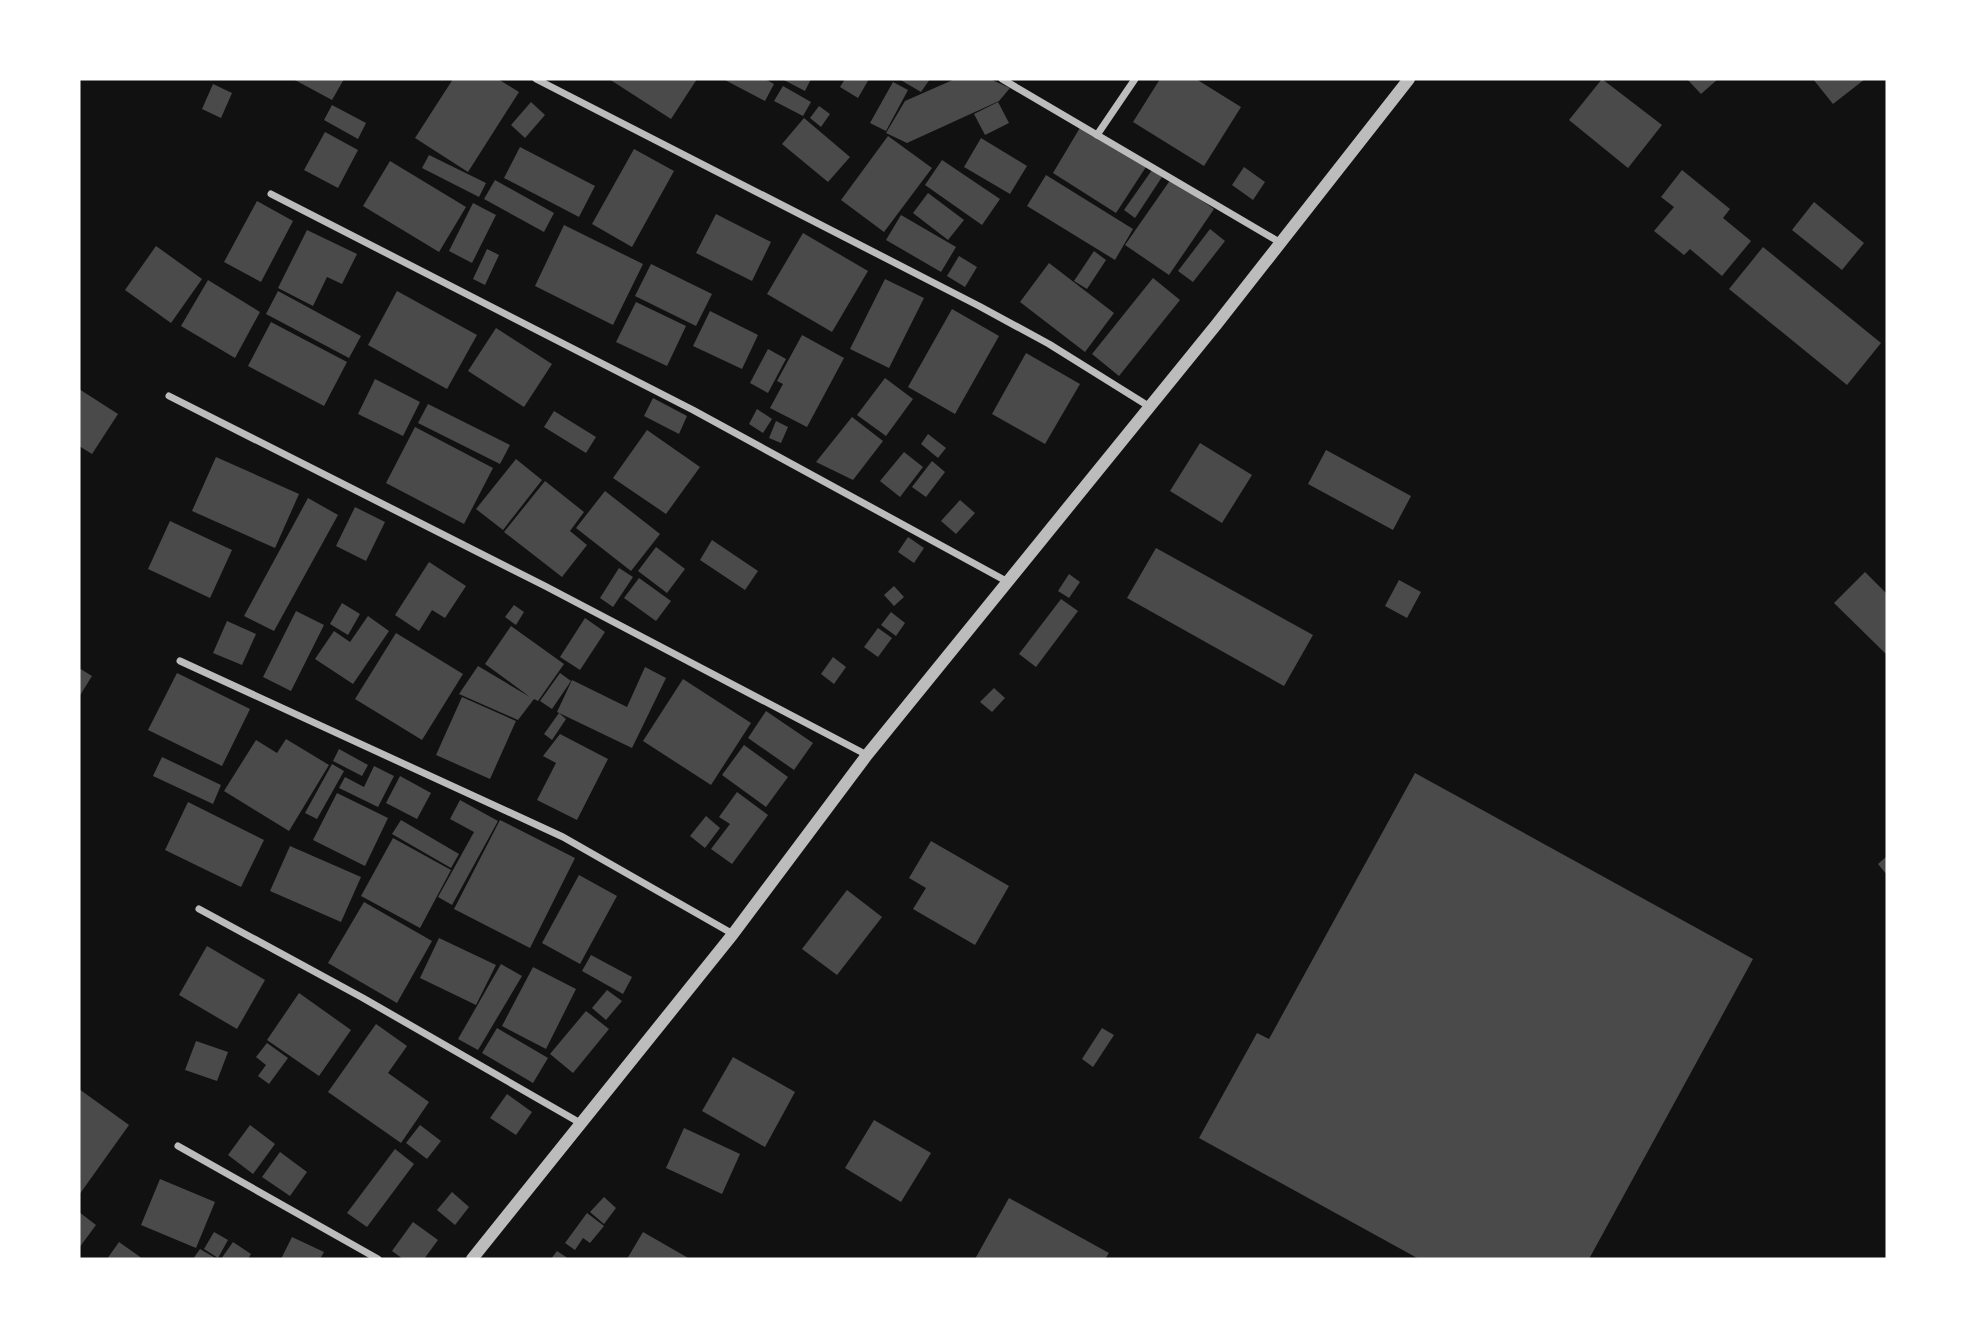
<svg xmlns="http://www.w3.org/2000/svg" width="1966" height="1338" font-family="Rubik,sans-serif">
<rect width="100%" height="100%" fill="#111"/>
<!-- building -->
<g fill="#4a4a4a">
<path d="M293,79H344L332,100Z"/>
<path d="M453,79H498L519,92L468,172L415,138Z"/>
<path d="M609,79H697L671,119Z"/>
<path d="M723,79H765L774,84L765,101Z"/>
<path d="M782,79H811L805,91Z"/>
<path d="M845,79H869L858,98L840,87Z"/>
<path d="M899,79H930L921,92Z"/>
<path d="M955,79H990L1010,88L999,101L907,143L886,133L905,101Z"/>
<path d="M1160,79H1196L1241,107L1204,166L1133,122Z"/>
<path d="M1602,79L1662,125L1628,168L1569,120Z"/>
<path d="M1687,79H1718L1701,94Z"/>
<path d="M1813,79H1865L1833,104Z"/>
<path d="M893,82L908,90L886,131L870,123Z"/>
<path d="M213,84L232,93L221,118L202,109Z"/>
<path d="M783,86L811,102L803,116L774,101Z"/>
<path d="M531,102L545,115L525,138L511,125Z"/>
<path d="M998,102L1009,123L985,135L974,114Z"/>
<path d="M332,105L366,123L358,139L324,120Z"/>
<path d="M819,106L830,114L821,127L810,118Z"/>
<path d="M804,118L850,157L828,182L782,144Z"/>
<path d="M1081,126L1146,167L1116,213L1053,173Z"/>
<path d="M325,132L358,150L338,188L304,170Z"/>
<path d="M888,136L932,168L884,232L841,200Z"/>
<path d="M981,138L1027,166L1010,194L964,167Z"/>
<path d="M520,147L595,186L579,217L504,178Z"/>
<path d="M634,149L674,171L632,247L592,224Z"/>
<path d="M429,155L486,183L479,197L422,168Z"/>
<path d="M942,160L1000,199L982,225L925,185Z"/>
<path d="M390,161L466,207L439,252L363,206Z"/>
<path d="M1244,167L1265,182L1253,200L1232,185Z"/>
<path d="M1152,170L1162,177L1135,218L1124,210Z"/>
<path d="M1682,170L1730,209L1723,218L1751,241L1722,276L1690,249L1684,255L1654,231L1674,207L1661,197Z"/>
<path d="M1046,175L1133,229L1115,260L1027,206Z"/>
<path d="M1171,179L1214,209L1169,275L1125,245Z"/>
<path d="M495,180L554,213L544,232L484,199Z"/>
<path d="M928,193L964,220L948,240L913,213Z"/>
<path d="M257,201L293,221L261,282L224,262Z"/>
<path d="M1814,202L1864,243L1842,270L1792,230Z"/>
<path d="M473,203L496,215L472,263L449,251Z"/>
<path d="M716,214L771,242L752,281L696,253Z"/>
<path d="M901,215L956,247L941,272L886,240Z"/>
<path d="M564,225L643,264L613,325L535,286Z"/>
<path d="M1210,229L1225,241L1193,282L1178,271Z"/>
<path d="M307,230L357,254L342,284L327,277L313,306L278,288Z"/>
<path d="M803,233L868,271L832,332L767,294Z"/>
<path d="M156,246L202,279L171,323L125,290Z"/>
<path d="M1763,247L1881,343L1847,385L1729,289Z"/>
<path d="M487,249L499,255L485,285L473,279Z"/>
<path d="M1094,251L1106,260L1087,289L1074,281Z"/>
<path d="M959,256L977,267L965,287L947,276Z"/>
<path d="M1049,263L1114,313L1085,352L1020,302Z"/>
<path d="M651,264L712,294L696,326L635,296Z"/>
<path d="M1153,278L1180,300L1119,376L1092,354Z"/>
<path d="M885,279L924,298L889,368L850,349Z"/>
<path d="M208,280L260,312L235,358L181,326Z"/>
<path d="M278,291L361,336L349,358L266,314Z"/>
<path d="M397,291L477,335L447,389L368,345Z"/>
<path d="M636,302L686,326L667,366L616,342Z"/>
<path d="M952,309L999,336L955,414L908,387Z"/>
<path d="M710,311L758,335L742,369L693,346Z"/>
<path d="M271,322L347,362L324,406L248,366Z"/>
<path d="M496,328L552,364L524,407L468,371Z"/>
<path d="M802,335L844,358L807,427L770,408L783,384L777,381Z"/>
<path d="M768,349L786,359L768,393L750,383Z"/>
<path d="M1026,353L1080,384L1045,444L992,414Z"/>
<path d="M885,378L913,399L886,436L857,415Z"/>
<path d="M375,379L420,402L403,436L358,414Z"/>
<path d="M79,389L118,414L92,454L79,446Z"/>
<path d="M653,398L687,416L679,434L644,416Z"/>
<path d="M428,404L510,445L500,464L418,423Z"/>
<path d="M757,409L772,419L763,433L749,424Z"/>
<path d="M554,411L596,437L586,453L544,427Z"/>
<path d="M852,417L883,441L853,480L816,462Z"/>
<path d="M776,421L788,427L781,443L769,438Z"/>
<path d="M415,427L493,468L464,524L386,483Z"/>
<path d="M647,430L700,467L666,514L613,478Z"/>
<path d="M928,434L946,448L938,458L921,444Z"/>
<path d="M1200,443L1252,475L1222,523L1170,491Z"/>
<path d="M1326,450L1411,496L1393,530L1308,484Z"/>
<path d="M904,452L923,467L900,497L880,481Z"/>
<path d="M216,457L299,494L275,548L192,511Z"/>
<path d="M516,459L542,480L503,530L476,509Z"/>
<path d="M932,461L945,472L926,497L912,487Z"/>
<path d="M545,481L584,512L570,531L587,545L562,577L504,532Z"/>
<path d="M605,491L660,534L631,571L576,528Z"/>
<path d="M308,498L338,515L274,631L244,616Z"/>
<path d="M960,500L975,513L956,534L941,521Z"/>
<path d="M355,507L385,522L366,561L336,546Z"/>
<path d="M170,521L232,550L210,598L148,569Z"/>
<path d="M908,537L924,548L914,563L898,552Z"/>
<path d="M712,540L758,571L745,590L700,560Z"/>
<path d="M656,547L685,569L667,593L638,571Z"/>
<path d="M1156,548L1313,635L1284,686L1127,598Z"/>
<path d="M429,562L466,586L445,618L432,610L419,631L395,615Z"/>
<path d="M619,568L633,577L613,607L600,598Z"/>
<path d="M1865,572L1887,594V655L1834,603Z"/>
<path d="M1069,574L1080,582L1069,598L1058,591Z"/>
<path d="M639,578L671,601L656,621L624,598Z"/>
<path d="M1399,580L1421,592L1407,618L1385,606Z"/>
<path d="M894,586L904,597L894,606L884,595Z"/>
<path d="M1061,599L1078,611L1036,667L1019,654Z"/>
<path d="M342,603L360,614L348,635L330,624Z"/>
<path d="M514,605L524,612L516,625L505,617Z"/>
<path d="M296,611L324,625L291,691L263,677Z"/>
<path d="M891,612L905,623L896,636L881,625Z"/>
<path d="M368,616L389,631L353,684L315,659L334,631L350,642Z"/>
<path d="M585,618L605,632L580,670L560,657Z"/>
<path d="M227,621L256,634L242,665L213,653Z"/>
<path d="M511,626L564,664L538,701L534,699L518,720L459,694L478,666L530,697L485,664Z"/>
<path d="M878,628L892,638L878,657L864,647Z"/>
<path d="M396,633L463,674L422,740L355,699Z"/>
<path d="M833,657L846,667L834,684L821,674Z"/>
<path d="M645,667L666,678L632,748L557,712L572,680L627,707Z"/>
<path d="M79,668L92,676L79,697Z"/>
<path d="M177,673L250,709L222,766L148,730Z"/>
<path d="M560,673L571,681L552,709L540,701Z"/>
<path d="M683,679L751,723L711,785L643,741Z"/>
<path d="M994,688L1005,698L992,712L980,702Z"/>
<path d="M462,697L516,721L490,779L436,755Z"/>
<path d="M766,711L813,743L794,770L748,738Z"/>
<path d="M559,713L566,719L552,740L544,734Z"/>
<path d="M560,734L608,759L577,820L537,800L556,763L543,756Z"/>
<path d="M286,739L329,765L289,831L224,791L256,740L277,753Z"/>
<path d="M744,745L788,777L766,807L722,775Z"/>
<path d="M339,749L368,765L362,776L333,761Z"/>
<path d="M162,757L221,785L213,804L153,776Z"/>
<path d="M332,764L344,771L317,819L305,813Z"/>
<path d="M374,766L394,776L378,807L339,788L345,777L364,787Z"/>
<path d="M1415,773L1753,959L1589,1259H1419L1199,1138L1257,1033L1269,1039Z"/>
<path d="M400,776L431,793L417,819L386,803Z"/>
<path d="M737,792L768,815L732,864L711,849L730,824L719,817Z"/>
<path d="M337,793L388,818L365,866L313,840Z"/>
<path d="M460,800L498,821L452,905L438,897L474,832L450,819Z"/>
<path d="M188,802L264,840L241,887L165,850Z"/>
<path d="M706,816L720,828L705,848L690,836Z"/>
<path d="M401,820L459,854L451,868L392,834Z"/>
<path d="M500,820L575,858L530,948L454,909Z"/>
<path d="M393,838L451,870L420,928L361,896Z"/>
<path d="M931,841L1009,886L975,945L913,909L926,888L909,878Z"/>
<path d="M290,846L361,877L341,922L270,891Z"/>
<path d="M1887,856V875L1878,864Z"/>
<path d="M579,875L617,896L580,964L542,943Z"/>
<path d="M847,890L882,917L837,975L802,949Z"/>
<path d="M364,902L432,941L397,1003L328,963Z"/>
<path d="M439,938L496,965L476,1005L420,978Z"/>
<path d="M207,946L265,980L237,1029L179,995Z"/>
<path d="M591,955L632,977L623,994L582,971Z"/>
<path d="M501,964L522,976L478,1050L458,1039Z"/>
<path d="M533,967L576,989L546,1049L502,1026Z"/>
<path d="M607,990L622,1001L606,1020L592,1008Z"/>
<path d="M299,993L351,1030L319,1076L267,1040Z"/>
<path d="M586,1011L609,1029L573,1073L550,1054Z"/>
<path d="M376,1024L407,1046L388,1073L429,1102L401,1143L328,1092Z"/>
<path d="M497,1028L548,1058L533,1083L482,1053Z"/>
<path d="M1102,1028L1114,1035L1093,1067L1082,1059Z"/>
<path d="M196,1041L228,1052L217,1081L185,1070Z"/>
<path d="M267,1043L288,1058L269,1084L258,1076L266,1065L256,1057Z"/>
<path d="M733,1057L795,1092L765,1147L702,1111Z"/>
<path d="M79,1089L129,1125L79,1195Z"/>
<path d="M507,1094L532,1112L516,1135L490,1118Z"/>
<path d="M874,1120L931,1153L901,1202L845,1168Z"/>
<path d="M250,1125L275,1144L253,1174L228,1155Z"/>
<path d="M420,1125L441,1141L427,1159L406,1143Z"/>
<path d="M684,1128L740,1154L722,1194L666,1168Z"/>
<path d="M395,1149L414,1164L367,1227L347,1213Z"/>
<path d="M280,1152L307,1172L290,1196L262,1177Z"/>
<path d="M160,1179L215,1202L196,1248L141,1225Z"/>
<path d="M452,1192L469,1207L455,1225L437,1210Z"/>
<path d="M604,1197L616,1208L604,1224L590,1212Z"/>
<path d="M1009,1198L1109,1253L1105,1259H975Z"/>
<path d="M79,1212L96,1225L79,1248Z"/>
<path d="M587,1213L604,1226L590,1243L583,1238L575,1250L565,1243Z"/>
<path d="M413,1222L438,1240L424,1259H403L392,1251Z"/>
<path d="M214,1232L228,1240L218,1258L204,1249Z"/>
<path d="M643,1232L690,1259H627Z"/>
<path d="M292,1237L324,1252L320,1259H281Z"/>
<path d="M119,1242L143,1259H107Z"/>
<path d="M233,1242L251,1254L248,1259H221Z"/>
<path d="M200,1249L217,1259H193Z"/>
<path d="M557,1251L569,1259H551Z"/>
</g>
<g fill="none" stroke-linecap="round" stroke-linejoin="round">
<!-- minor -->
<g stroke="#bcbcbc" stroke-width="7">
<path d="M536,79L979,306L1049,344L1150,407"/>
<path d="M1002,79L1281,243"/>
<path d="M1097,135L1135,79"/>
<path d="M271,194L693,410L1008,582"/>
<path d="M169,396L545,586L867,755"/>
<path d="M180,661L563,837L733,934"/>
<path d="M199,909L363,998L582,1124"/>
<path d="M178,1146L378,1259"/>
</g>
<!-- tertiary -->
<path stroke="#bcbcbc" stroke-width="12" d="M472,1259L733,934L867,755L1216,325L1409,79"/>
</g>
<!-- border -->
<rect width="1966" height="1338" fill="none" stroke="#ffffff" stroke-width="161"/>
</svg>
